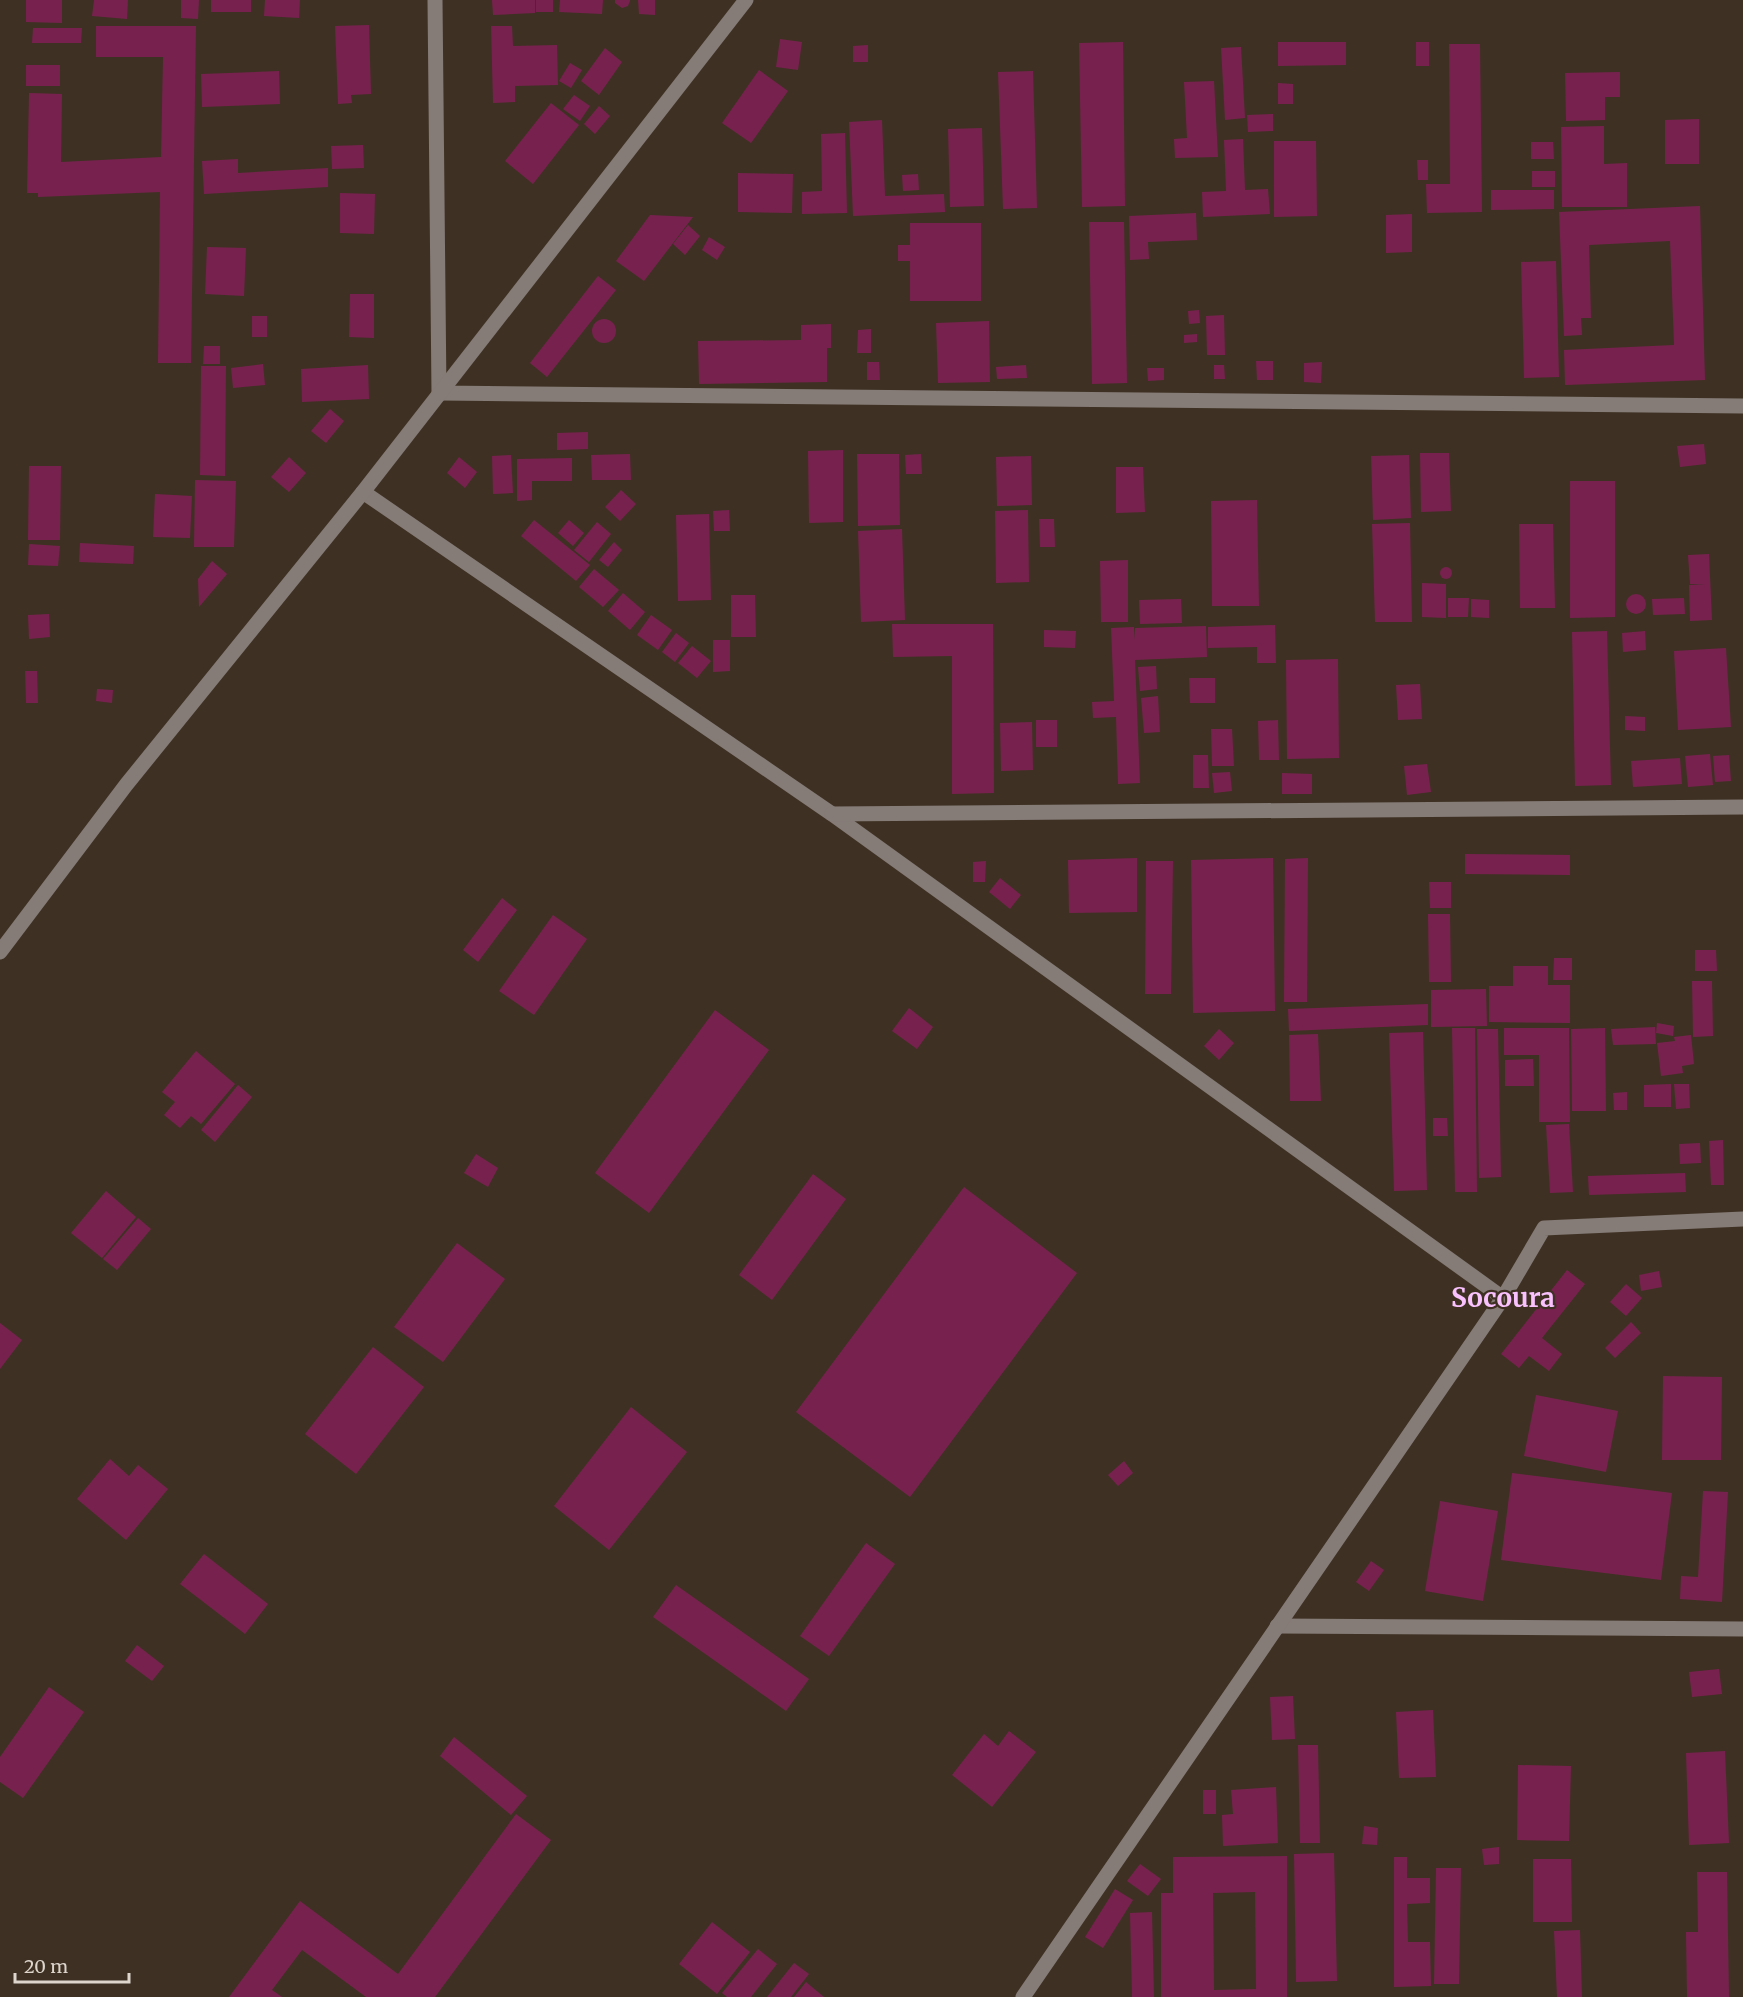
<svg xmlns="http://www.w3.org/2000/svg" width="1743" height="1997" font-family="Merriweather,serif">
<rect width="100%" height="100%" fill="#3e3123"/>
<!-- building -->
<g fill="#77224e" fill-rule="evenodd">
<path d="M26,0H62V23L26,22Z"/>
<path d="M94,0H128L127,19L92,16Z"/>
<path d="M181,0H199L198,19L181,18Z"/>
<rect x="211" y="0" width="40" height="12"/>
<path d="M265,0H300L299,18L264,16Z"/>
<path d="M492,0H535V13L493,15Z"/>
<rect x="536" y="0" width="17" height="12"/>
<path d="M560,0H603L602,14L559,12Z"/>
<path d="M615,0H630V1L628,6L622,8L615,3Z"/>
<path d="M638,0H655V15L639,14Z"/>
<path d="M369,25L371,94L351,95L352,103L338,104L335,26Z"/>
<path d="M96,26H196L191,363H158L160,192L38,197V193H27L29,93L62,94L61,162L161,157L163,57H96Z"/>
<path d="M491,26H512L513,46L557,45L558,85L515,86V102L493,103Z"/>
<path d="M33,28H82L81,43H32Z"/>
<path d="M780,39L802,42L798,70L776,67Z"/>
<path d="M1123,42L1125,206L1082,207L1079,43Z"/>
<path d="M1278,42H1346V65L1278,66Z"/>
<rect x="1416" y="42" width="13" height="24"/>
<path d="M1449,44H1480L1482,212L1427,213L1426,184H1450Z"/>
<path d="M868,45V62H853V46Z"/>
<path d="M1241,47L1245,118L1225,120L1221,48Z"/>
<path d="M605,48L622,62L599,95L581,81Z"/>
<path d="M570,63L582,70L571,88L559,81Z"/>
<rect x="26" y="65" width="34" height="21"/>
<path d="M759,70L788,91L751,143L722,123Z"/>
<path d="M279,71L280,104L202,107L201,74Z"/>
<path d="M1033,71L1037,208L1003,209L998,72Z"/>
<path d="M1620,72V97H1605V120L1566,121L1565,73Z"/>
<path d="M1214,81L1218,157L1175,158L1174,139L1187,138L1184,82Z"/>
<path d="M1278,83L1293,84V104H1278Z"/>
<path d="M574,95L590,106L580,121L563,109Z"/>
<path d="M551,103L579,125L533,184L505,161Z"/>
<path d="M599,106L610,116L595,134L584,124Z"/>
<path d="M1273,114V131L1248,132L1247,115Z"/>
<path d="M1699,119V164H1665V120Z"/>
<path d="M882,120L885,196L944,194L945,212L853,216L849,122Z"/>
<path d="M1604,126V164L1627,163V207H1562L1561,127Z"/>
<path d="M982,128L984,206L950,207L948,129Z"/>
<path d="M845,133L847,213L802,214V192L822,191L821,134Z"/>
<path d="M1243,139L1245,190L1268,189L1270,214L1203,217L1202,192L1226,191L1224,140Z"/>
<path d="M1274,141H1316L1317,216L1274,217Z"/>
<path d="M1531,142H1553L1554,159H1531Z"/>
<path d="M363,145L364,168L332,169L331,146Z"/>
<path d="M238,159V173L328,168V187L204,194L202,161Z"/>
<path d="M1417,160H1428V180H1418Z"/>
<rect x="1532" y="171" width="23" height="16"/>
<path d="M738,173L793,174L792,213L738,212Z"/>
<path d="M918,174L919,190L903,191L902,175Z"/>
<path d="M1491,190H1554V209L1491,210Z"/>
<path d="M340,193L375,194L374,234L340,233Z"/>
<path d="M1700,206L1705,380L1565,385L1564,350L1674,345L1670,241L1589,245L1591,318H1581L1582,335L1564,336L1559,212Z"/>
<path d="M1196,213L1197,240L1148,242L1149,259L1130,260L1129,216Z"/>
<path d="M1412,214V252L1386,253V215Z"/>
<path d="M650,215L693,217L644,281L616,261Z"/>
<path d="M1089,222H1124L1127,383L1092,384Z"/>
<path d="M910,223H981V301H910V261H898V245H910Z"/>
<path d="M688,225L700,236L685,255L673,244Z"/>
<path d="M709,237L725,247L717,260L702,250Z"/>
<path d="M207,247L246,248L244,296L205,294Z"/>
<path d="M1556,261L1559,377L1524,378L1521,262Z"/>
<path d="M598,276L616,290L547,377L530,363Z"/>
<path d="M350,294H374V338L349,337Z"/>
<path d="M1199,310L1200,323L1189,324L1188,311Z"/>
<path d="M1224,315L1225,355H1207L1206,316Z"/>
<rect x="252" y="316" width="15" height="21"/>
<circle cx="604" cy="331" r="12"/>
<path d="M989,321L990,382L938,383L936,323Z"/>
<path d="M831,324V348H827V382L699,384L698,341L801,340V325Z"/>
<path d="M871,329V353H857L858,330Z"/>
<path d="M1197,334V342L1184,343V335Z"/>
<path d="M204,346H220V364H203Z"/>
<path d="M1256,361H1273V380H1257Z"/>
<path d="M867,362H879L880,380H867Z"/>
<path d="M1322,362L1321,383L1304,382V363Z"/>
<path d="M263,364L265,385L233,388L231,368Z"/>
<path d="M368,365L369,399L302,402L301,369Z"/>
<path d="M1026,365L1027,378L997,379L996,367Z"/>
<path d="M1214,365H1224L1225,379H1214Z"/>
<path d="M201,366H226L225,476L200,475Z"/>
<path d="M1147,368H1164V380L1148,381Z"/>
<path d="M330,409L344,421L326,443L311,431Z"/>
<path d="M588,432V449L557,450V433Z"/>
<path d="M1704,444L1706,464L1680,467L1677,446Z"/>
<path d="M843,450V522L809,523L808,451Z"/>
<path d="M1420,453H1449L1451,511L1421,512Z"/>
<path d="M630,454L631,480H592L591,455Z"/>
<path d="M857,454H899L900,525L858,526Z"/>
<path d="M921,454L922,474H906L905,455Z"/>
<path d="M511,455L513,493L493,494L492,456Z"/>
<path d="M1409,455L1411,518L1373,520L1371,456Z"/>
<path d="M1031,456L1032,505L997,506L996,457Z"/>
<path d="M289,457L306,473L289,492L271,477Z"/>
<path d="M459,457L477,472L465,488L447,473Z"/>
<path d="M572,458V481H532V500L517,501V459Z"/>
<path d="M29,466H61L60,540H28Z"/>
<path d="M1116,467H1143L1145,512L1116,513Z"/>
<path d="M195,480L236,481L234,547H194Z"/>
<path d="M1570,481H1615V617L1570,618Z"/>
<path d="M621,490L636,504L620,521L605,507Z"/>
<path d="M155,494L192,496L190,538L153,537Z"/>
<path d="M1257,500L1259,606H1212L1211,501Z"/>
<path d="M729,510L730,531H714L713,511Z"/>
<path d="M1028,510L1029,582L996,583L995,511Z"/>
<path d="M709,514L711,600L678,601L676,515Z"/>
<path d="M1039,519H1054L1055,547H1040Z"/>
<path d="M534,520L590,565L576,581L521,536Z"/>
<path d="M569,520L584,533L573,546L558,533Z"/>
<path d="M597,522L611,534L589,562L574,550Z"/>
<path d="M1410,523L1412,622H1375L1372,524Z"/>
<path d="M1519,524H1553L1555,608H1520Z"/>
<path d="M902,529L905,620L861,622L858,531Z"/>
<path d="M614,542L622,550L608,567L599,560Z"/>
<path d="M80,543L134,546L133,564L79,562Z"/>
<path d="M29,544L60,546L58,566L28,565Z"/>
<path d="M1709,554L1712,620L1690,621L1689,585L1705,584H1690L1688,555Z"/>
<path d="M1128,560V622H1101L1100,561Z"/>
<path d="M212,561L227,574L199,607L198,579Z"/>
<circle cx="1446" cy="573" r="6"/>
<path d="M594,569L619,590L603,607L579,587Z"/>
<path d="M1422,583L1446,584V618L1422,617Z"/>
<path d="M623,593L645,612L630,630L608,611Z"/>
<circle cx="1636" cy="604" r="10"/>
<path d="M731,595H755L756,637H731Z"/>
<path d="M1448,598H1469L1468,617H1448Z"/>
<path d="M1684,598L1685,614L1653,615L1652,599Z"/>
<path d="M1181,599L1182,623L1140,624L1139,600Z"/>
<path d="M1471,599L1489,600V618L1471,617Z"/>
<path d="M49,614L50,637L29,639L28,615Z"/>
<path d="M651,615L672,630L658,650L637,635Z"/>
<path d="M892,624H993L994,793L952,794V656L893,657Z"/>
<path d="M1275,625L1276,663H1257V647L1208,648V627Z"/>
<path d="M1206,626L1207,657L1135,660L1140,783L1118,784L1116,717L1093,718L1092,702L1114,701L1111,628L1134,627V640L1135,628Z"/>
<path d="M1044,630L1076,631L1075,648L1044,647Z"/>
<path d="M1607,631L1611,785L1575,786L1572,632Z"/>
<path d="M1645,631L1646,650L1623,652L1622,633Z"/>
<path d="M676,633L689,643L675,662L662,652Z"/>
<path d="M713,640H730V671L713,672Z"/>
<path d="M692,646L711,661L697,678L678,663Z"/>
<path d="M1726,648L1731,727L1678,730L1674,651Z"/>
<path d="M1338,659L1339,758L1287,759L1286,660Z"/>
<path d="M1156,666L1157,689L1140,691L1138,667Z"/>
<path d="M25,671H37L38,703H26Z"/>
<path d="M1189,678H1215V703H1190Z"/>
<path d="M1420,684L1422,719L1398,720L1396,685Z"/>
<path d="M97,689L113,690L112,703L96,701Z"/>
<path d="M1158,696L1160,732L1144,733L1141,698Z"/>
<path d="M1625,716L1645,717V731L1625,730Z"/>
<rect x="1036" y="720" width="21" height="27"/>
<path d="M1278,720L1279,760H1259L1258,721Z"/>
<path d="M1032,722L1033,770L1001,771L1000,723Z"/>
<path d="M1211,729H1232L1234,766H1212Z"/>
<path d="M1710,754L1713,785L1688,787L1685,756Z"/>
<path d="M1193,755H1208L1209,788H1193Z"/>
<path d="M1729,755L1731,781L1715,782L1713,756Z"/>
<path d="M1680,758L1682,784L1633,787L1631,761Z"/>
<path d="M1427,764L1431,792L1407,795L1404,766Z"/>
<path d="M1230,772L1232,791L1214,793L1212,773Z"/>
<path d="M1282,773L1312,774V794H1282Z"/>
<path d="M1465,854L1570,855V875L1465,874Z"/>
<path d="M1137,858V912L1069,913L1068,860Z"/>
<path d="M1273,858L1275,1011L1193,1013L1191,860Z"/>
<path d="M1308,858L1307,1002H1284L1285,859Z"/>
<path d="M986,861L985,882H973V862Z"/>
<path d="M1146,861H1173L1171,994H1145Z"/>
<path d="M1000,878L1021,895L1010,909L989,892Z"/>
<path d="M1429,882H1451V908H1430Z"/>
<path d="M502,898L517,910L478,962L463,950Z"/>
<path d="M1428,914H1450L1451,982H1429Z"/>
<path d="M553,915L587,939L534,1015L499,991Z"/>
<path d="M1695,950H1716L1717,971H1695Z"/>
<path d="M1554,958H1572V980H1553Z"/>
<path d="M1513,966H1548V985H1570V1023L1489,1022V986H1513Z"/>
<path d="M1692,981H1712L1713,1036L1693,1037Z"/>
<path d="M1486,989L1487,1026L1431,1027V990Z"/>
<path d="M1428,1004V1025L1289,1031L1288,1009Z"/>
<path d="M909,1008L933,1027L917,1049L892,1031Z"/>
<path d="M715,1010L769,1050L649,1213L595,1173Z"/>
<path d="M1657,1023L1674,1026L1673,1036L1656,1033Z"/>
<path d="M1655,1027L1656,1044L1613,1045L1611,1029Z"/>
<path d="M1452,1028H1475L1477,1192H1455Z"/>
<path d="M1504,1028H1569L1570,1122H1539V1055H1504Z"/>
<path d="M1605,1028L1606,1111H1572L1571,1029Z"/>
<path d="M1219,1029L1234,1043L1219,1060L1204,1046Z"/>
<path d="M1477,1029H1498L1501,1177L1479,1178Z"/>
<path d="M1423,1032L1427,1190L1394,1191L1389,1033Z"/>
<path d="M1318,1034L1321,1101H1290L1289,1035Z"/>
<path d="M1691,1035L1694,1064L1682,1066L1683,1073L1661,1076L1657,1043L1675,1041L1674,1037Z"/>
<path d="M196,1051L235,1084L201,1124L191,1116L180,1128L164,1115L175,1102L162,1092Z"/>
<path d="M1533,1059L1534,1086H1505V1060Z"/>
<path d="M1671,1084V1107H1644V1085Z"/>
<path d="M1674,1084H1689L1690,1108L1676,1109Z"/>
<path d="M238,1085L252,1097L215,1142L201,1130Z"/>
<path d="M1627,1092V1110H1614L1613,1093Z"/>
<path d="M1433,1118H1447L1448,1136H1433Z"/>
<path d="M1569,1124L1573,1192L1550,1193L1546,1125Z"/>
<path d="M1723,1140L1724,1185H1711L1709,1141Z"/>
<path d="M1700,1143L1701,1163L1680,1164L1679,1144Z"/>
<path d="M476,1154L498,1168L488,1187L464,1173Z"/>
<path d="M1685,1173L1686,1192L1589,1195L1588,1176Z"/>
<path d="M813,1174L846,1199L772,1300L739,1275Z"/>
<path d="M964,1187L1077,1273L910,1497L796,1412Z"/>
<path d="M106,1191L136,1217L102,1258L71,1233Z"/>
<path d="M138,1218L151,1229L117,1270L103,1259Z"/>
<path d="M457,1243L505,1279L443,1362L394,1327Z"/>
<path d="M1567,1270L1585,1284L1542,1338L1562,1354L1549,1371L1529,1356L1519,1368L1501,1354Z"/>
<path d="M1659,1271L1662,1287L1641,1291L1639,1275Z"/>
<path d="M1626,1284L1642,1298L1626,1316L1610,1302Z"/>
<path d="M1631,1322L1641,1333L1615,1358L1605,1348Z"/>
<path d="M0,1323L22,1340L0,1369Z"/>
<path d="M373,1347L424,1387L356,1474L305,1434Z"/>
<path d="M1663,1376L1722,1377L1721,1460H1662Z"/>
<path d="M1536,1395L1618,1411L1606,1472L1524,1456Z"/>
<path d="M631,1407L687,1452L609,1550L554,1506Z"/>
<path d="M110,1459L129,1476L138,1465L168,1489L126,1540L77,1499Z"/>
<path d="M1124,1461L1133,1473L1118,1486L1108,1475Z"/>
<path d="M1512,1473L1672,1493L1661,1580L1501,1560Z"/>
<path d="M1703,1491L1728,1492L1722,1602L1680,1599L1681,1576L1698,1577Z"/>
<path d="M1440,1501L1498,1511L1483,1601L1425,1591Z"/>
<path d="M866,1543L895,1564L829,1656L800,1636Z"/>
<path d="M204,1554L268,1604L245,1634L180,1584Z"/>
<path d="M1371,1561L1384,1570L1369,1591L1356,1582Z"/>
<path d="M676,1585L809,1679L786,1711L653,1617Z"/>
<path d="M137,1645L164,1666L152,1681L125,1661Z"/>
<path d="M1719,1669L1722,1694L1692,1697L1689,1672Z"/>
<path d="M49,1687L84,1712L23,1798L0,1782V1757Z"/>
<path d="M1293,1696L1295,1739L1272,1740L1270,1697Z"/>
<path d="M1433,1710L1436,1777L1399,1778L1396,1712Z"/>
<path d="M1009,1731L1036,1752L992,1807L952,1775L984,1734L998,1746Z"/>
<path d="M454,1737L527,1796L511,1815L440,1756Z"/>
<path d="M1298,1745H1318L1320,1843H1300Z"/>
<path d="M1725,1751L1729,1843L1689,1845L1686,1753Z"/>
<path d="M1518,1765L1571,1766L1569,1841L1517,1840Z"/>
<path d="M1276,1787L1278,1843L1223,1846L1222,1815L1233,1814L1231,1790Z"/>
<rect x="1203" y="1790" width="13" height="24"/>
<path d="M516,1814L551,1840L435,1997H366L302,1950L272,1990L282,1997H229L300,1901L398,1974Z"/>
<path d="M1364,1826L1378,1828L1377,1845L1362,1844Z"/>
<path d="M1499,1847V1864L1484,1865L1482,1849Z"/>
<path d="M1334,1853L1337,1981L1296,1982L1294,1854Z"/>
<path d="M1287,1856V1997H1161V1893H1173V1857ZM1255,1892L1256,1989L1214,1990L1213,1893Z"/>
<path d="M1394,1857H1407V1878H1430V1903L1407,1904L1408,1942H1430L1431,1986L1394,1987Z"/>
<path d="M1533,1859H1571L1572,1922H1533Z"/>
<path d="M1140,1864L1161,1879L1148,1896L1127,1881Z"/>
<path d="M1436,1868H1461L1459,1984H1434Z"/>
<path d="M1697,1872H1727L1729,1997H1687L1686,1932H1698Z"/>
<path d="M1115,1889L1133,1900L1103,1948L1085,1937Z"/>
<path d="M1152,1912L1154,1997H1132L1130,1913Z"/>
<path d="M712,1922L750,1952L717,1994L679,1964Z"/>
<path d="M1580,1930L1582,1997H1557L1554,1931Z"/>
<path d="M758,1949L777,1964L751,1997H727L722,1993Z"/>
<path d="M794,1963L809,1974L791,1997H767Z"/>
<path d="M806,1982L824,1997H794Z"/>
</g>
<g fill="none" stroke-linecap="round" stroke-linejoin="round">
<!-- minor -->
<g stroke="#857b77" stroke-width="15">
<path d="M435,0L439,393L1743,406"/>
<path d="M363,492L832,814L1503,1298"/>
<path d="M832,814L1743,807"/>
<path d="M0,952L126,785L363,492L746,0"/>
<path d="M1277,1626L1743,1629"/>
<path d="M1023,1997L1503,1298L1544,1228L1743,1219"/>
</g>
</g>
<g text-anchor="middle" stroke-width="4.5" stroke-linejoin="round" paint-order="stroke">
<!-- district labels -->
<g font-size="26" font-weight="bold" fill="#f9c1fd" stroke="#3e3123">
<text x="1503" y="1307">Socoura</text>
</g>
</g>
<!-- scale -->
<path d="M15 1973v9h114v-9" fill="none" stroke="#ded6cd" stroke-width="3"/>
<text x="24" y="1973" font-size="18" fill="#ded6cd" stroke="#3e3123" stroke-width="4.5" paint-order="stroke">20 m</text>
</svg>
